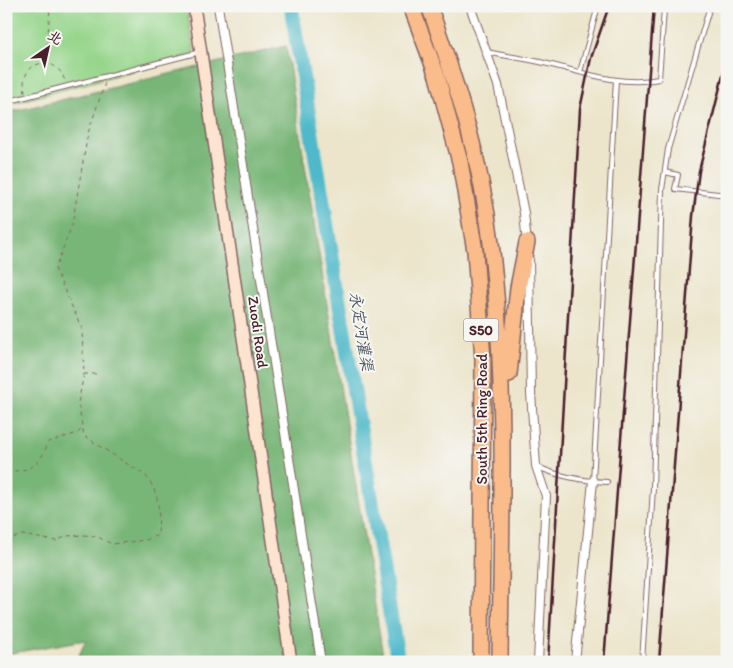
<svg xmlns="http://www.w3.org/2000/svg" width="733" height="668" font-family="Itim,'LXGW WenKai TC',sans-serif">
<rect width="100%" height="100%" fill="#f6f6f2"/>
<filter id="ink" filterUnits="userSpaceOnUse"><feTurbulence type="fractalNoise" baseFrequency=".02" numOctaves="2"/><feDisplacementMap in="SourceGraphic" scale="10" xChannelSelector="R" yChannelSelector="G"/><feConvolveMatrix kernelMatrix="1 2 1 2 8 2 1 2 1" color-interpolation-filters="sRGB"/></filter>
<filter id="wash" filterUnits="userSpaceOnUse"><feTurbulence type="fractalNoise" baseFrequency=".0096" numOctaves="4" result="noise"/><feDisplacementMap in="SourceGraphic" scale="20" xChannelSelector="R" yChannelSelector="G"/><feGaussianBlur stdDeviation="1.12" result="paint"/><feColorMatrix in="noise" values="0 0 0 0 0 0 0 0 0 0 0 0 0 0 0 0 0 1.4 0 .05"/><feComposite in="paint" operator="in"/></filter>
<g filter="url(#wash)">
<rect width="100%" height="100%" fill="#ece5cb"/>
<!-- green -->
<path fill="#96d58b" stroke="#707a5b" d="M6,6H186L195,54L6,105Z"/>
<!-- forest -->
<path fill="#78b677" stroke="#616a51" d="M286,46L384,662H76L86,640L6,654V113Z"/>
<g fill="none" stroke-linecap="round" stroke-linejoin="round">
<!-- river -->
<path stroke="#4eb9ca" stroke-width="15" d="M291,6L398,662"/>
</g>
</g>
<g filter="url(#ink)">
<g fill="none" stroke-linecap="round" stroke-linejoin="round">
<!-- service casing -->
<g stroke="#836463" stroke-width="6">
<g id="service">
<path d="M487,52C504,56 523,58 540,62C579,71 618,87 659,79L664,9L666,6"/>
<path d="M580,72L598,6"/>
<path d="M6,102L200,52"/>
<path d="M665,172L678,175L675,189L727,195"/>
<path d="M538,467C558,476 585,481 607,482"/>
<path d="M593,481L616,80"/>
<path d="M642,662L653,488L662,190L668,149L710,6"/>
</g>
</g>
<!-- minor casing -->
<g stroke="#836463" stroke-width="10">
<g id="minor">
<path d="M218,6L321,662"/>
<path d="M470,6L498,85L524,213L527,244"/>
<path d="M529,260L531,393L536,466L546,496L538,662"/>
<path d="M575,662L593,481"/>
</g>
</g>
<!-- secondary casing -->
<g stroke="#836463" stroke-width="14">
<path id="secondary" d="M194,6L291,662"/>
</g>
<!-- motorway casing -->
<g stroke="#836463" stroke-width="18">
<g id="motorway">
<path d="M411,6L437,76L460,162L475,251L483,359L481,662"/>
<path d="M429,6C459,89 485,174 493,262C507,395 501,529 500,662"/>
<path d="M509,374L518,288L527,242"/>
</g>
</g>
<!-- path -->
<g stroke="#836463" stroke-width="1" stroke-dasharray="4 4" stroke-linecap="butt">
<path d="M46,63L50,6"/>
<path d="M25,92C17,62 56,51 65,81"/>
<path d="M96,374H84L82,329L55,269L72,225L88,133L105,83"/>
<path d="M6,471C30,472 41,465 48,442L78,433L83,427"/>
<path d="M6,551L12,538L22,535L56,541L67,536L83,535L96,536L112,544L146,540L158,535C159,511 161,496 146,476L84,436L78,403L84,374"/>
</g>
<!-- service -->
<use href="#service" stroke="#fff" stroke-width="4"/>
<!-- minor -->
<use href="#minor" stroke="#fff" stroke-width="8"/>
<!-- secondary -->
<use href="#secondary" stroke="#fde4d1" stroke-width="11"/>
<!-- motorway -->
<use href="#motorway" stroke="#fabc8b" stroke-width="15"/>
<!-- rail -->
<g stroke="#4a1f2b" stroke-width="2.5">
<path d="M548,662L580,109L591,58L609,6"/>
<path d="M604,662L654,6"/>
<path d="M659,662L693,216L699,171L727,59"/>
</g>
</g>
</g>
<g text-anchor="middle" stroke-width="4" stroke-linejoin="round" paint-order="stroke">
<!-- shield labels -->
<rect fill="#f6f6f2" stroke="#7e6067" stroke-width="1" x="463.5" y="318.5" width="35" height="23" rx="4"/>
<g font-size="14" font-weight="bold" fill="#4a1f2b">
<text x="481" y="335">S50</text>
</g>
<!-- street labels -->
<g font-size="15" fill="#4a1f2b" stroke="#f6f6f2">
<text transform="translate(258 332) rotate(82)" y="5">Zuodi Road</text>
<text transform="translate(482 419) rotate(-90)" y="5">South 5th Ring Road</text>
</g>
<!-- water labels -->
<g font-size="16" font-style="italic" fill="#4b5563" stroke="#f6f6f2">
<text transform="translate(362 331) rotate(81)" y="6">永定河灌渠</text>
</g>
</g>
<!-- margin -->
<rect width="733" height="668" fill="none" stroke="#f6f6f2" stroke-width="25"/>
<!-- north arrow -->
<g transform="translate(48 48) rotate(34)" stroke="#f6f6f2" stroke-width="4" paint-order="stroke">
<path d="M0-4L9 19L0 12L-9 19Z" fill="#4a1f2b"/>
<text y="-8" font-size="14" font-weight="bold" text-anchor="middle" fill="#4a1f2b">北</text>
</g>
</svg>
